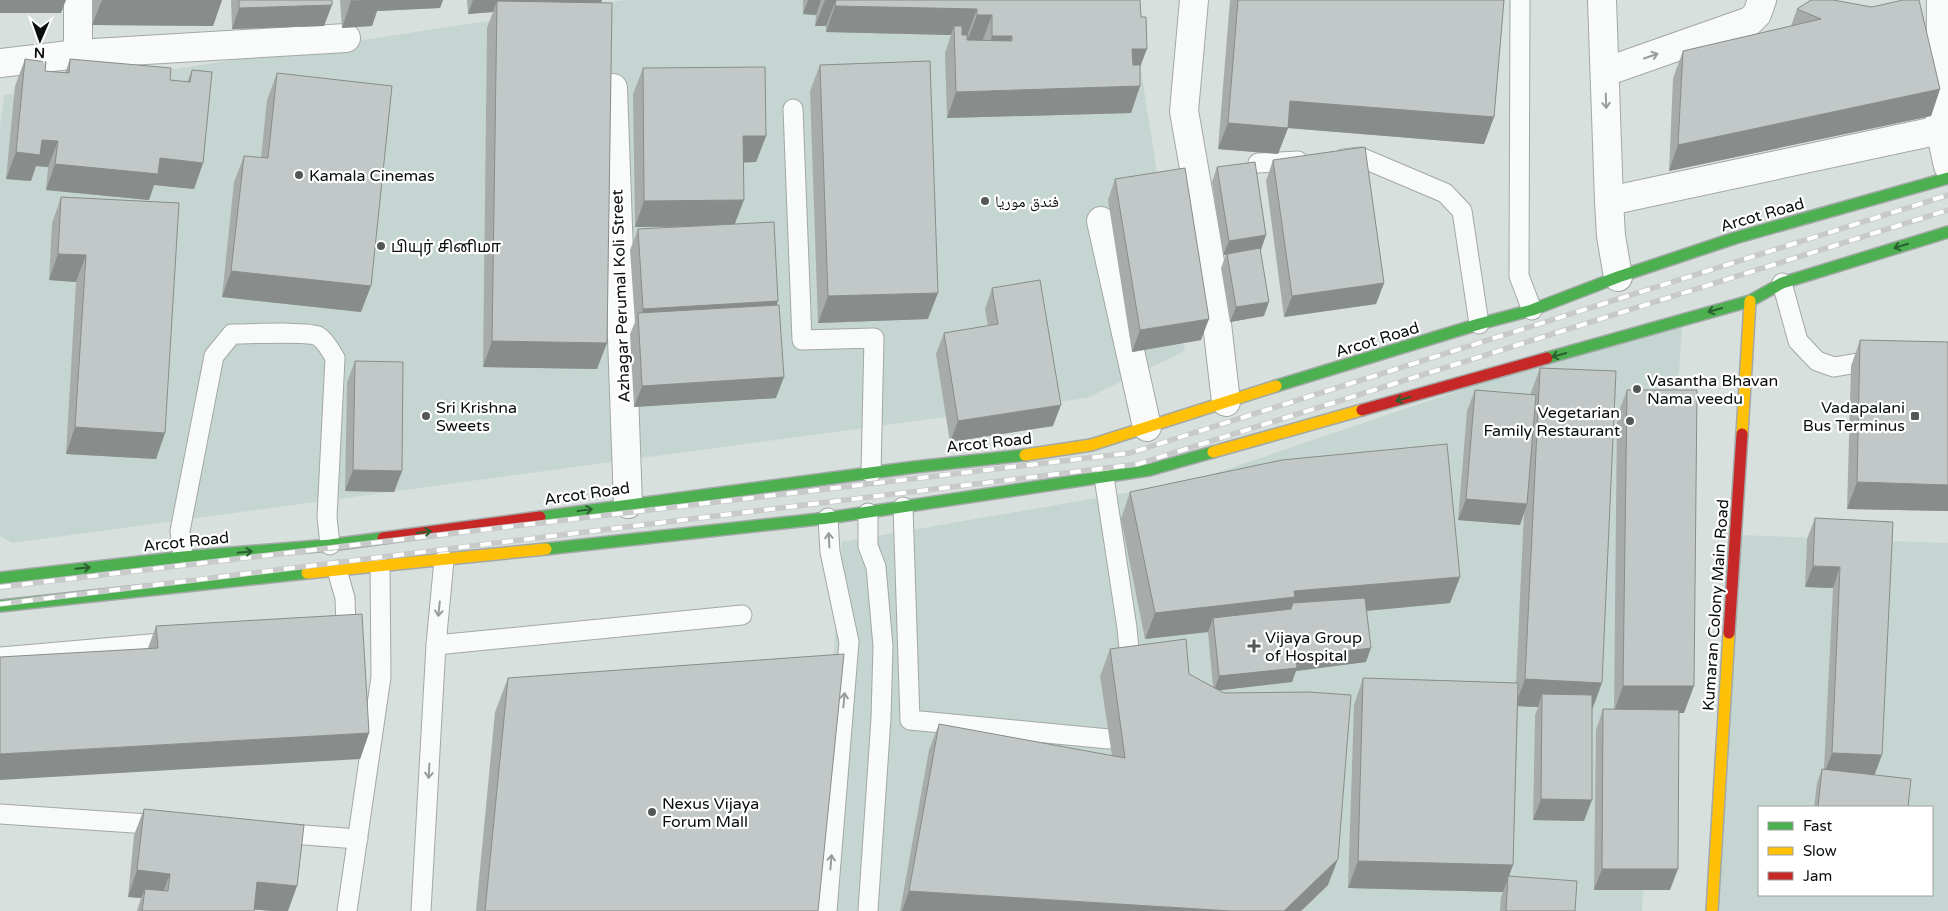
<svg xmlns="http://www.w3.org/2000/svg" width="1948" height="911" font-family="'Varela Round','Noto Naskh Arabic','Noto Sans Tamil',sans-serif">
<rect width="100%" height="100%" fill="#d8e0de"/>
<!-- built -->
<g fill="#c5d6d2" fill-rule="evenodd">
<path d="M625,0H1130L1185,351L1087,398L12,543L0,536V126L4,95Z"/>
<path d="M1683,315L1642,911H815L842,542L1189,482Z"/>
<path d="M1740,535L1948,543V911H1713ZM1759,807H1932V895H1759Z"/>
</g>
<g fill="none" stroke-linecap="round" stroke-linejoin="round">
<!-- lane casing -->
<g stroke="#a2a8a6" stroke-width="21">
<g id="lane">
<path d="M1520,0L1519,276L1532,310"/>
<path d="M793,109L802,340L874,338L871,473"/>
<path d="M1343,159L1360,157L1445,193L1462,211L1479,324"/>
<path d="M1258,163L1298,161"/>
<path d="M1782,283L1798,341L1817,361L1834,367L1875,360"/>
<path d="M1104,477L1127,628L1131,671"/>
<path d="M903,507L910,720L1109,739"/>
<path d="M868,513V546L876,567L883,646L881,718L868,911"/>
<path d="M183,557L180,531L214,356L232,334C247,334 308,331 318,336C325,340 331,351 335,358L327,517L330,545"/>
<path d="M333,628L346,627L345,598L337,570"/>
<path d="M436,645L742,615"/>
<path d="M0,657L173,642"/>
<path d="M0,814L163,825"/>
<path d="M278,833L358,839"/>
<path d="M347,911L381,677L380,567"/>
<path d="M421,911L436,645L444,560"/>
<path d="M827,911L849,642L830,552L828,518"/>
</g>
</g>
<!-- street casing -->
<g stroke="#a2a8a6" stroke-width="30">
<g id="street">
<path d="M1194,0L1184,111L1209,254L1226,402"/>
<path d="M1602,0L1609,201L1611,236L1618,277"/>
<path d="M1941,0L1940,130L1948,166"/>
<path d="M78,54V0"/>
<path d="M0,63L78,54L346,38"/>
<path d="M1605,72L1750,21L1757,14L1762,0"/>
<path d="M613,88L628,504"/>
<path d="M1609,201L1940,130"/>
<path d="M1101,221L1147,427"/>
</g>
</g>
<!-- fast casing -->
<g stroke="#a2a8a6" stroke-width="14">
<g id="fast">
<path d="M1547,358L1750,301L1782,283L1948,232"/>
<path d="M1276,386L1479,324L1532,310L1618,277L1735,238L1948,178"/>
<path d="M540,517L915,467L1025,455"/>
<path d="M546,549L828,518L1149,470L1213,452"/>
<path d="M0,578L183,557L330,545L383,538"/>
<path d="M0,606L307,573"/>
</g>
</g>
<!-- slow casing -->
<g stroke="#a2a8a6" stroke-width="14">
<g id="slow">
<path d="M1742,434L1750,301"/>
<path d="M1213,452L1362,410"/>
<path d="M1025,455L1091,445L1276,386"/>
<path d="M307,573L546,549"/>
<path d="M1712,911L1729,633"/>
</g>
</g>
<!-- jam casing -->
<g stroke="#a2a8a6" stroke-width="14">
<g id="jam">
<path d="M1362,410L1547,358"/>
<path d="M383,538L540,517"/>
<path d="M1729,633L1742,434"/>
</g>
</g>
<!-- lane -->
<use href="#lane" stroke="#f9fafa" stroke-width="19"/>
<!-- street -->
<use href="#street" stroke="#f9fafa" stroke-width="28"/>
<!-- fast -->
<use href="#fast" stroke="#4caf50" stroke-width="11"/>
<!-- slow -->
<use href="#slow" stroke="#ffc107" stroke-width="11"/>
<!-- jam -->
<use href="#jam" stroke="#c62828" stroke-width="11"/>
<!-- rail casing -->
<g stroke="#c7cac9" stroke-width="5.5">
<g id="rail">
<path d="M0,587L1130,453L1948,195"/>
<path d="M0,604L1138,464L1948,210"/>
</g>
</g>
<!-- rail -->
<use href="#rail" stroke="#fff" stroke-width="4" stroke-dasharray="11" stroke-linecap="butt"/>
</g>
<!-- wall -->
<g fill="#a7acab">
<path d="M92,0H222L213,26L92,25Z"/>
<path d="M231,0H332L324,26L232,29Z"/>
<path d="M340,0H443L440,8L377,11L372,26L342,28Z"/>
<path d="M467,0H602L601,3L597,369L483,367L487,28L493,12L468,14Z"/>
<path d="M803,0H1140V86L1131,113L947,118L945,53L951,35L826,32V26H815L816,15L803,14Z"/>
<path d="M1230,0H1504L1494,117L1484,144L1288,128L1278,154L1218,149Z"/>
<path d="M1811,0L1940,89L1931,116L1669,171L1673,78L1683,51L1791,26L1797,9Z"/>
<path d="M25,59L45,71L65,73L70,59L170,80L187,82L192,70L203,163L194,189L154,185L149,200L46,190L48,167L36,166L31,181L6,179L15,86Z"/>
<path d="M820,65L928,319L818,323L810,91Z"/>
<path d="M643,68L766,136L756,162H743L735,224L777,305L776,398L634,407L630,334L635,322L630,250L638,229L681,227H635L633,94Z"/>
<path d="M277,73L361,312L222,297L234,182L244,156L261,158L267,100Z"/>
<path d="M1273,160L1384,283L1376,304L1284,317L1266,181Z"/>
<path d="M1217,167L1266,235L1260,250L1264,316L1230,322L1221,268L1226,255H1223L1212,182Z"/>
<path d="M1115,179L1201,340L1132,352L1108,200Z"/>
<path d="M61,197L165,433L156,459L66,454L76,282L49,280L52,223Z"/>
<path d="M992,288L1053,426L950,442L936,354L944,333L988,326L985,309Z"/>
<path d="M1860,340L1948,342V511L1847,509L1851,366Z"/>
<path d="M355,361L402,471L394,492L345,491L347,382Z"/>
<path d="M1540,368L1592,710L1584,821L1533,820L1535,715L1538,707L1518,706L1513,865L1509,876L1575,911H1500L1501,897L1503,892L1348,888L1354,705L1363,678L1516,683L1524,512L1520,525L1458,520L1467,411L1475,390L1530,395Z"/>
<path d="M1627,390L1684,713H1679L1670,890H1594L1596,730L1603,709H1614L1617,416Z"/>
<path d="M1130,492L1460,577L1450,603L1367,611L1366,662L1296,671L1292,682L1219,690L1328,885L1301,911H900L929,750L939,724L1112,756L1100,676L1110,649L1189,674L1213,687L1208,632L1145,639L1121,519Z"/>
<path d="M1815,518L1893,522L1875,775L1908,807H1814L1817,783L1822,769H1824L1833,588L1805,587L1807,539Z"/>
<path d="M156,626L369,733L360,759L148,648Z"/>
<path d="M508,678L818,911H476L495,712Z"/>
<path d="M144,809L288,911H272L254,909V911H137L141,898L128,897L134,835Z"/>
</g>
<!-- shaded-wall -->
<g fill="#888c8b">
<path d="M0,0H66L61,13H0Z"/>
<path d="M102,0H222L213,26L92,25Z"/>
<path d="M375,0H443L440,8L377,11L372,26L342,28L351,1Z"/>
<path d="M473,0H602L601,4L497,1L493,12L468,14Z"/>
<path d="M808,0H821L816,15L803,14Z"/>
<path d="M825,0H836L826,26H815Z"/>
<path d="M332,5L324,26L232,29L239,8Z"/>
<path d="M835,6L977,9L967,36L955,35L954,26L951,35L826,32Z"/>
<path d="M977,15H992L982,42L967,41Z"/>
<path d="M992,36H1012L1002,63H983Z"/>
<path d="M1132,49H1147L1137,75L1123,76Z"/>
<path d="M1140,86L1131,113L947,118L956,92Z"/>
<path d="M1940,89L1931,116L1669,171L1678,145Z"/>
<path d="M1290,101L1494,117L1484,144L1288,128L1278,154L1218,149L1228,123Z"/>
<path d="M743,136H766L756,162L733,163Z"/>
<path d="M42,140L58,141L48,167L36,166L31,181L6,179L16,152Z"/>
<path d="M160,158L203,163L194,189L154,185L149,200L46,190L55,164Z"/>
<path d="M744,200L734,226L635,227L644,201Z"/>
<path d="M1266,235L1261,250L1223,255L1229,241Z"/>
<path d="M58,254L86,255L76,282L49,280Z"/>
<path d="M231,271L371,286L361,312L222,297Z"/>
<path d="M1384,283L1376,304L1284,317L1292,296Z"/>
<path d="M938,293L928,319L818,323L828,296Z"/>
<path d="M778,301L771,322H639L643,309Z"/>
<path d="M1269,302L1264,316L1230,322L1236,307Z"/>
<path d="M1209,319L1201,340L1132,352L1140,330Z"/>
<path d="M492,341L607,343L597,369L483,367Z"/>
<path d="M784,377L776,398L634,407L642,386Z"/>
<path d="M1061,405L1053,426L950,442L958,421Z"/>
<path d="M75,427L165,433L156,459L66,454Z"/>
<path d="M353,470L402,471L394,492L345,491Z"/>
<path d="M1857,482L1948,485V511L1847,509Z"/>
<path d="M1466,499L1527,504L1520,525L1458,520Z"/>
<path d="M1813,566L1840,567L1833,588L1805,587Z"/>
<path d="M1460,577L1450,603L1288,618L1285,624L1213,618L1208,632L1145,639L1155,613L1294,591Z"/>
<path d="M1371,648L1366,662L1296,671L1292,682L1214,691L1219,676L1296,657Z"/>
<path d="M1525,679L1602,683L1592,710L1542,694L1538,707L1515,706Z"/>
<path d="M1623,686H1694L1684,713L1614,712Z"/>
<path d="M369,733L360,759L0,780V754Z"/>
<path d="M1832,753L1882,755L1874,776L1824,774Z"/>
<path d="M1541,799L1592,800L1584,821L1533,820Z"/>
<path d="M1338,859L1328,885L1301,911H1284Z"/>
<path d="M1358,861L1513,865L1503,892L1348,888Z"/>
<path d="M1602,869H1678L1670,890H1594Z"/>
<path d="M137,870L170,874L160,900L145,889L141,898L128,897Z"/>
<path d="M257,882L297,886L288,911H272L247,909Z"/>
<path d="M909,891L1231,911H902Z"/>
</g>
<!-- building -->
<g fill="#c2c8c7" stroke="#888c8b">
<path d="M239,0H332V5L239,8Z"/>
<path d="M351,0H376L351,1Z"/>
<path d="M836,0H1140L1141,17H1146L1147,49H1132L1133,65H1140V86L956,92L954,26H962V35H967V40L1012,41V36H992V15H977V9L835,6Z"/>
<path d="M1238,0H1504L1494,117L1290,101L1288,128L1228,123Z"/>
<path d="M1811,0H1833L1872,7L1903,0H1919L1940,89L1678,145L1683,51L1821,19L1797,9Z"/>
<path d="M497,1L612,3L607,343L492,341Z"/>
<path d="M25,59L46,62L45,71L69,73L70,59L171,68L170,80L190,82L192,70L212,72L203,163L160,158L158,174L55,164L58,141L42,140L40,155L16,152Z"/>
<path d="M930,61L938,293L828,296L820,65Z"/>
<path d="M765,67L766,136H743L744,200L644,201L643,68Z"/>
<path d="M277,73L392,86L371,286L231,271L244,156L268,158Z"/>
<path d="M1365,147L1384,283L1292,296L1273,160Z"/>
<path d="M1255,162L1266,235L1229,241L1217,167Z"/>
<path d="M1185,168L1209,319L1140,330L1115,179Z"/>
<path d="M61,197L179,203L165,433L75,427L86,255L58,254Z"/>
<path d="M774,222L778,301L643,309L638,229Z"/>
<path d="M1260,248L1269,302L1236,307L1227,254Z"/>
<path d="M1040,280L1061,405L958,421L944,333L998,324L992,288Z"/>
<path d="M779,305L784,377L642,386L638,313Z"/>
<path d="M1860,340L1948,342V485L1857,482Z"/>
<path d="M355,361L403,362L402,471L353,470Z"/>
<path d="M1540,368L1616,371L1602,683L1525,679Z"/>
<path d="M1475,390L1536,395L1527,504L1466,499Z"/>
<path d="M1627,390H1697L1694,686H1623Z"/>
<path d="M1447,444L1460,577L1294,591L1295,597L1155,613L1130,492L1282,460Z"/>
<path d="M1815,518L1893,522L1882,755L1832,753L1840,567L1813,566Z"/>
<path d="M1365,598L1371,648L1296,657L1297,668L1219,676L1213,618L1291,609L1293,603Z"/>
<path d="M362,614L369,733L0,754V657L158,648L156,626Z"/>
<path d="M1186,639L1189,674L1224,693L1309,692L1351,695L1338,859L1284,911H1231L909,891L939,724L1125,758L1110,649Z"/>
<path d="M844,654L818,911H485L508,678Z"/>
<path d="M1363,678L1518,683L1513,865L1358,861Z"/>
<path d="M1542,694L1592,695V800L1541,799Z"/>
<path d="M1603,709L1679,710L1678,869H1602Z"/>
<path d="M1822,769L1911,779L1908,807H1818Z"/>
<path d="M144,809L304,825L297,886L257,882L254,911H142L145,889L168,891L170,874L137,870Z"/>
<path d="M1508,876L1577,881L1575,911H1506Z"/>
</g>
<!-- one-way arrows -->
<defs><path id="oneway-shaft" d="M-6 0H5M1.5-3L5.5 0L1.5 3" fill="none" stroke-width="1.6" stroke-linecap="round" stroke-linejoin="round" transform="scale(1.25)"/></defs>
<g stroke="#999c9c">
<use href="#oneway-shaft" transform="translate(1651 56) rotate(-19)"/>
<use href="#oneway-shaft" transform="translate(1606 101) rotate(88)"/>
<use href="#oneway-shaft" transform="translate(829 540) rotate(-93)"/>
<use href="#oneway-shaft" transform="translate(439 609) rotate(96)"/>
<use href="#oneway-shaft" transform="translate(844 700) rotate(-85)"/>
<use href="#oneway-shaft" transform="translate(429 771) rotate(93)"/>
<use href="#oneway-shaft" transform="translate(831 862) rotate(-85)"/>
</g>
<g stroke="#2b5f2f">
<use href="#oneway-shaft" transform="translate(1901 246) rotate(163)"/>
<use href="#oneway-shaft" transform="translate(1715 310) rotate(164)"/>
<use href="#oneway-shaft" transform="translate(1559 355) rotate(164)"/>
<use href="#oneway-shaft" transform="translate(1403 399) rotate(164)"/>
<use href="#oneway-shaft" transform="translate(585 510) rotate(-8)"/>
<use href="#oneway-shaft" transform="translate(424 532) rotate(-8)"/>
<use href="#oneway-shaft" transform="translate(245 552) rotate(-5)"/>
<use href="#oneway-shaft" transform="translate(83 568) rotate(-6)"/>
</g>
<!-- markers -->
<g fill="#525857" stroke="#fff" stroke-width="2">
<circle cx="299" cy="175" r="5"/>
<circle cx="985" cy="201" r="5"/>
<circle cx="381" cy="246" r="5"/>
<circle cx="1637" cy="389" r="5"/>
<circle cx="426" cy="416" r="5"/>
<rect x="1910" y="411" width="10" height="10" rx="2.5"/>
<circle cx="1630" cy="421" r="5"/>
<path d="M1251.5 638.5h5v5h5v5h-5v5h-5v-5h-5v-5h5z"/>
<circle cx="652" cy="812" r="5"/>
</g>
<g text-anchor="middle" stroke-width="4.5" stroke-linejoin="round" paint-order="stroke">
<!-- poi labels -->
<g font-size="16" fill="#0a0f0e" stroke="#fff" text-anchor="start">
<text x="309" y="181">Kamala Cinemas</text>
<text x="995" y="207">فندق موريا</text>
<text x="391" y="252">பியுர் சினிமா</text>
<text x="1647" y="386">Vasantha Bhavan<tspan x="1647" dy="18">Nama veedu</tspan></text>
<text x="436" y="413">Sri Krishna<tspan x="436" dy="18">Sweets</tspan></text>
<text x="1905" y="413" text-anchor="end">Vadapalani<tspan x="1905" dy="18">Bus Terminus</tspan></text>
<text x="1620" y="418" text-anchor="end">Vegetarian<tspan x="1620" dy="18">Family Restaurant</tspan></text>
<text x="1265" y="643">Vijaya Group<tspan x="1265" dy="18">of Hospital</tspan></text>
<text x="662" y="809">Nexus Vijaya<tspan x="662" dy="18">Forum Mall</tspan></text>
</g>
<!-- street labels -->
<g font-size="16" fill="#0a0f0e" stroke="#fff">
<text transform="translate(1762 214) rotate(-16)" y="6">Arcot Road</text>
<text transform="translate(620 296) rotate(-92)" y="6">Azhagar Perumal Koli Street</text>
<text transform="translate(1377 339) rotate(-17)" y="6">Arcot Road</text>
<text transform="translate(989 442) rotate(-6)" y="6">Arcot Road</text>
<text transform="translate(587 493) rotate(-8)" y="6">Arcot Road</text>
<text transform="translate(186 541) rotate(-6)" y="6">Arcot Road</text>
<text transform="translate(1715 605) rotate(-86)" y="6">Kumaran Colony Main Road</text>
</g>
</g>
<!-- legend -->
<rect x="1758" y="806" width="175" height="90" fill="#ffffff" stroke="#9d9f9f"/>
<rect x="1768" y="822" width="25" height="8" fill="#4caf50" stroke="#9d9f9f"/>
<text x="1803" y="831" font-size="15" fill="#0a0f0e">Fast</text>
<rect x="1768" y="847" width="25" height="8" fill="#ffc107" stroke="#9d9f9f"/>
<text x="1803" y="856" font-size="15" fill="#0a0f0e">Slow</text>
<rect x="1768" y="872" width="25" height="8" fill="#c62828" stroke="#9d9f9f"/>
<text x="1803" y="881" font-size="15" fill="#0a0f0e">Jam</text>
<!-- north arrow -->
<g transform="translate(40 40) rotate(182)" stroke="#ffffff" stroke-width="4" paint-order="stroke">
<path d="M0-4L9 19L0 12L-9 19Z" fill="#0a0f0e"/>
<text y="-8" font-size="14" font-weight="bold" text-anchor="middle" fill="#0a0f0e">N</text>
</g>
</svg>
